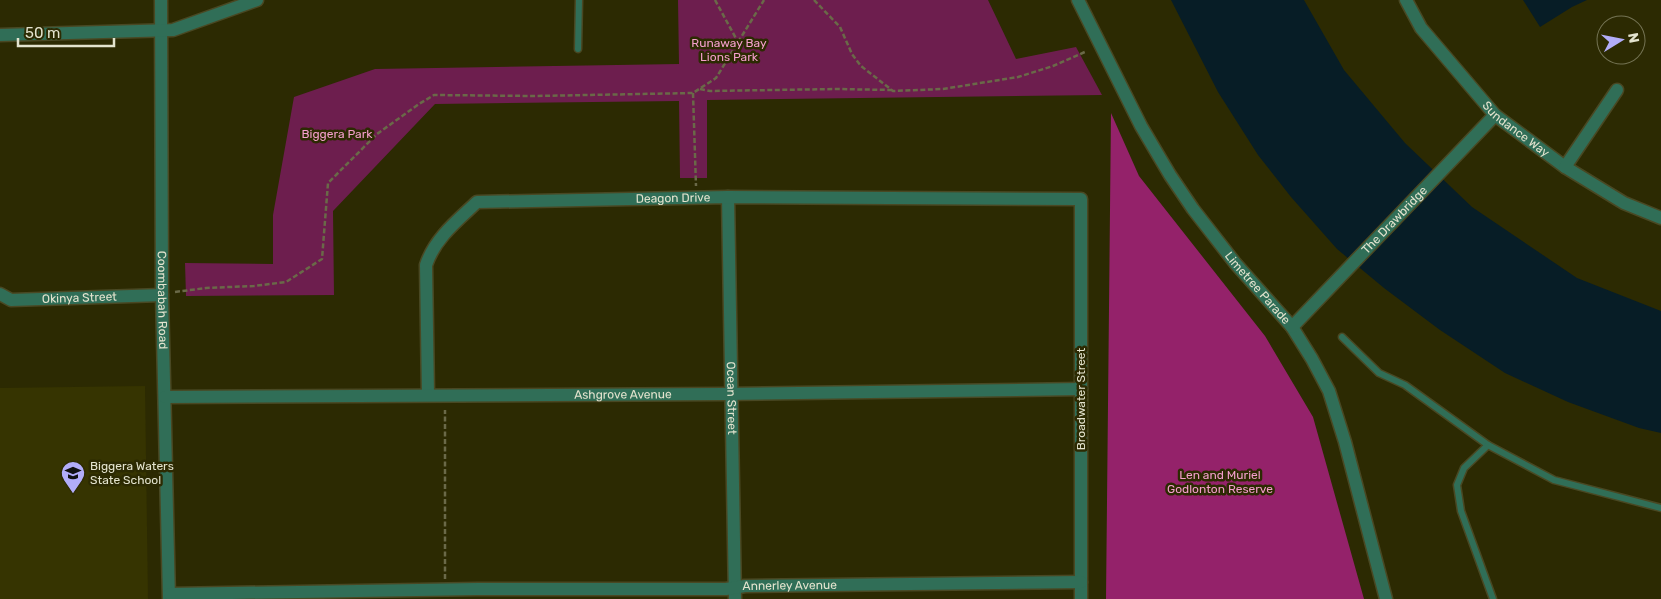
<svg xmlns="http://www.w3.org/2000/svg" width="1661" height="599" font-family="Rubik,sans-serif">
<rect width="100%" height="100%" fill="#2c2a02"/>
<!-- built -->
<path fill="#363401" d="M145,386L148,599H0V388Z"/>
<!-- green -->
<path fill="#6d1e4e" d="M678,0H988L1016,59L1076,47L1102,95L707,100V178H680L679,101L435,104L333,211L334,295L186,296L185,263L273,264V215L294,97L375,69L679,64Z"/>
<!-- forest -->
<path fill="#94226a" d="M1111,113L1139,176L1265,336L1313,417L1364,599H1106Z"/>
<!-- water -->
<g fill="#071d26">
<path d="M1171,0H1304L1344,70L1405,143L1472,207L1577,278L1661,311V433L1639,428L1568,402L1505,373L1440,330L1384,288L1337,249L1291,197L1258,155L1218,92Z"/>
<path d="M1523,0H1587L1572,7L1540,27Z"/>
</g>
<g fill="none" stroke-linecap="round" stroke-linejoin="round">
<!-- lane casing -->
<g stroke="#494823" stroke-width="9">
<g id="lane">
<path d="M578,49L579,0"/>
<path d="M1342,337L1379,373L1405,385L1488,445L1464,468L1457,485L1461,511L1493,599"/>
<path d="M1488,445L1554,480L1661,508"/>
</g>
</g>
<!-- street casing -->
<g stroke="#494823" stroke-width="15">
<g id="street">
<path id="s1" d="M161,0L162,295L169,599"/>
<path id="s2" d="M1078,0L1141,126L1170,175L1193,209L1235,263L1292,327L1312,359L1329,391L1345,442L1386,599"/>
<path id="s3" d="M1406,0L1421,28L1495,115L1565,167L1624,203L1661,218"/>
<path d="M0,35L173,30L257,0"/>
<path d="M1565,167L1617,90"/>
<path id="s4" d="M728,197L735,599"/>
<path id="s5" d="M0,294L11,300L162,295"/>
<path id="s6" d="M1292,327L1495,115"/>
<path id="s7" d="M428,395L426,265C435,238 457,221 477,202L728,197L1081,199V599"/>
<path id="s8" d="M165,397L723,394L1081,389"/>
<path id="s9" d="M170,594L477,589H726L745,586L1081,582"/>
</g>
</g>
<!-- path -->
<g stroke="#6a6948" stroke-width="2.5" stroke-dasharray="5 2.5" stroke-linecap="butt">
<path d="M715,0L738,42"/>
<path d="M814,0L840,27L852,54L861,66L893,91L943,89L1018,77L1053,66L1087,51"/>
<path d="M700,89L710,91L836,89L892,90"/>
<path d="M693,93L696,186"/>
<path d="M175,292L206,288L254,286L286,282L322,259L328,183L377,134L419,104L434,95L535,96L693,93L716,78L764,0"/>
<path d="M445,579V410"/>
</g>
<!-- lane -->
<use href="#lane" stroke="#306e57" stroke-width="6"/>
<!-- street -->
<use href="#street" stroke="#306e57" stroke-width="12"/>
</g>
<!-- icons -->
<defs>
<g id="school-pin" transform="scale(1.25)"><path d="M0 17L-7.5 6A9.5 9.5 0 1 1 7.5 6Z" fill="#b2adf9" stroke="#2c2a02"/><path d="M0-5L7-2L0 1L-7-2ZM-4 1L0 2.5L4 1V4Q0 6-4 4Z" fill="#111"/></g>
</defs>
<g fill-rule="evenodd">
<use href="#school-pin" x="73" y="473"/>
</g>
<g text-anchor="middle" stroke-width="5" stroke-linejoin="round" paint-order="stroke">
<!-- park labels -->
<g font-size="12" fill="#f59fcd" stroke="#2c2a02">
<text x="729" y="47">Runaway Bay<tspan x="729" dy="14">Lions Park</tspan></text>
<text x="337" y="138">Biggera Park</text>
<text x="1220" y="479">Len and Muriel<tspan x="1220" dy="14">Godlonton Reserve</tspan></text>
</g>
<!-- street labels -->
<g font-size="12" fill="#e3e3ce" stroke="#2c2a02">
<text dy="4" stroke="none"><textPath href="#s3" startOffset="171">Sundance Way</textPath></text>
<text dy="4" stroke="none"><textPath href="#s7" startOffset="408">Deagon Drive</textPath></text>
<text dy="4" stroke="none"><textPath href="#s6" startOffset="148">The Drawbridge</textPath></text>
<text dy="4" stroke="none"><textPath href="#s2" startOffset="341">Limetree Parade</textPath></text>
<text dy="4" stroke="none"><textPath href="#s5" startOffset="81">Okinya Street</textPath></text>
<text dy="4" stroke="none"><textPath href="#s1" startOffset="300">Coombabah Road</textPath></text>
<text dy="4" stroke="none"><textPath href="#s8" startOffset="458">Ashgrove Avenue</textPath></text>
<text dy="4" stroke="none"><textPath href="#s4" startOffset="201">Ocean Street</textPath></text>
<text transform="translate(1081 399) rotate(-90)" y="4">Broadwater Street</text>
<text dy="4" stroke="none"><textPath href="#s9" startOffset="620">Annerley Avenue</textPath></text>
</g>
<!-- poi labels -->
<g font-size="12" fill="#e3e3ce" stroke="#2c2a02" text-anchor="start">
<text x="90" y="470">Biggera Waters<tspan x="90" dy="14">State School</tspan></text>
</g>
</g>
<!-- north arrow -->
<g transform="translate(1621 40) rotate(80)"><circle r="24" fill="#2c2a02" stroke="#757454"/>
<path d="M0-4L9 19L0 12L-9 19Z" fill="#b2adf9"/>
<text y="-8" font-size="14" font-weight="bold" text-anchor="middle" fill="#e3e3ce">N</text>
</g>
<!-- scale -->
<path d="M18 38v8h96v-8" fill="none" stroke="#e3e3ce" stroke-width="2.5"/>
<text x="25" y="38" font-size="15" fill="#e3e3ce" stroke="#2c2a02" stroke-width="4" paint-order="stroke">50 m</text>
</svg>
